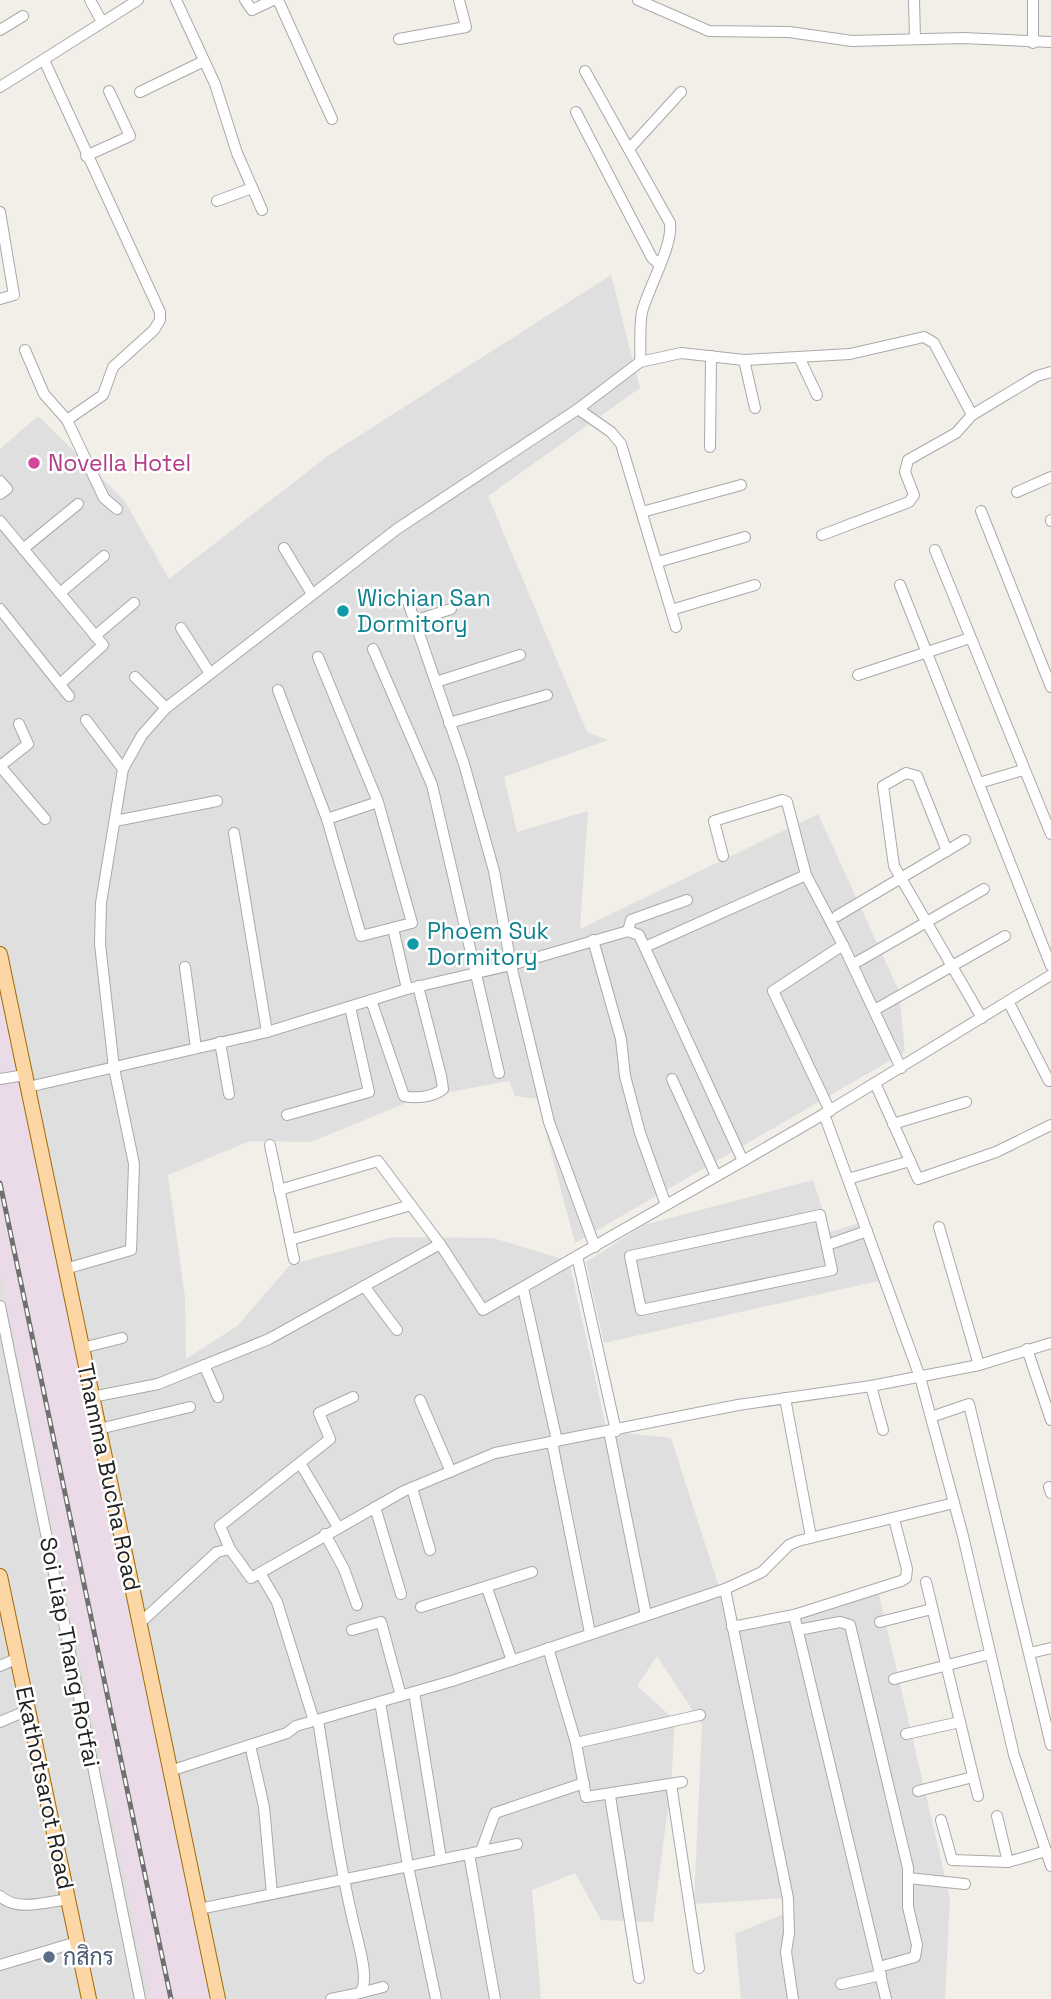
<svg xmlns="http://www.w3.org/2000/svg" width="1051" height="1999" font-family="'Space Grotesk',Sarabun,sans-serif">
<rect width="100%" height="100%" fill="#f2efe9"/>
<!-- residential -->
<g fill="#e0dfdf">
<path d="M611,275L640,388L488,496L587,732L608,740L504,777L517,832L588,811L580,929L818,814L899,991L905,1052L575,1243L537,1099L515,1096L509,1081L418,1098L311,1142L250,1141L168,1175L185,1297L186,1359L237,1326L290,1265L393,1237L493,1238L569,1261L607,1431L671,1438L732,1627L878,1590L950,1898L945,1999H741L735,1934L788,1912L785,1898L694,1904L702,1725L657,1656L637,1686L675,1720L671,1785L653,1922L601,1920L575,1873L532,1890L541,1999H185L0,1105V449L38,416L125,501L169,579L329,455Z"/>
<path d="M813,1180L830,1232L859,1223L882,1280L604,1343L586,1262L644,1225Z"/>
<path d="M0,1189L161,1999H0Z"/>
</g>
<!-- industrial -->
<path fill="#ebdbe8" d="M0,982L212,1999H150L0,1270Z"/>
<g fill="none" stroke-linecap="round" stroke-linejoin="round">
<!-- minor casing -->
<g stroke="#a9a9a9" stroke-width="12">
<g id="minor">
<path d="M90,0L102,22"/>
<path d="M176,0L215,84L237,153L262,210"/>
<path d="M245,0L252,10L273,0"/>
<path d="M278,0L332,119"/>
<path d="M638,0L709,31L789,32L852,41L963,38L1051,42"/>
<path d="M914,0L915,39"/>
<path d="M0,30L23,16"/>
<path d="M399,39L466,27L459,0"/>
<path d="M1033,43V0"/>
<path d="M44,60L160,312V320L154,330L113,367L103,395L67,420L104,498L117,509"/>
<path d="M585,71L670,223C673,246 649,286 642,312C639,328 641,346 640,362"/>
<path d="M0,87L138,0"/>
<path d="M140,92L204,61"/>
<path d="M576,112L652,258L659,264"/>
<path d="M629,149L681,92"/>
<path d="M86,156L130,136L109,91"/>
<path d="M217,201L252,188"/>
<path d="M0,212L14,295L0,299"/>
<path d="M25,350L44,394L67,420"/>
<path d="M799,357L817,395"/>
<path d="M744,360L755,408"/>
<path d="M578,409L611,432L621,444L676,627"/>
<path d="M710,447L711,356"/>
<path d="M0,481L7,489L0,494"/>
<path d="M1017,492L1051,477"/>
<path d="M981,511L1051,687"/>
<path d="M642,512L741,485"/>
<path d="M1051,520V521"/>
<path d="M0,521L103,645L60,684"/>
<path d="M822,535L909,502L914,495L905,472L908,460L956,433L972,415"/>
<path d="M284,548L312,594"/>
<path d="M23,549L78,504"/>
<path d="M935,550L1051,834"/>
<path d="M658,562L745,537"/>
<path d="M900,585L1051,966"/>
<path d="M60,593L104,556"/>
<path d="M407,599L464,764L494,871L511,965L549,1122L595,1247"/>
<path d="M0,609L69,696"/>
<path d="M671,610L755,585"/>
<path d="M414,621L451,609"/>
<path d="M181,628L209,672"/>
<path d="M95,636L134,603"/>
<path d="M373,649L432,785L499,1073"/>
<path d="M858,675L970,638"/>
<path d="M135,677L166,708"/>
<path d="M436,682L520,655"/>
<path d="M278,690L327,819L361,936L412,923L378,802L318,657"/>
<path d="M86,720L123,769"/>
<path d="M449,723L547,695"/>
<path d="M0,766L45,819"/>
<path d="M0,766L28,744L19,724"/>
<path d="M979,783L1023,770"/>
<path d="M327,819L378,802"/>
<path d="M115,821L217,801"/>
<path d="M234,833L267,1032"/>
<path d="M947,851L917,776L906,773L883,786L894,866L982,1018"/>
<path d="M723,856L714,821L782,800L787,802L806,875L843,945L901,1068"/>
<path d="M837,916L965,840"/>
<path d="M393,928L407,989"/>
<path d="M628,931L631,920L687,900"/>
<path d="M593,940L621,1039L625,1076L640,1133L666,1205"/>
<path d="M645,947L806,875"/>
<path d="M857,962L984,889"/>
<path d="M185,967L196,1048"/>
<path d="M371,1000L404,1096C416,1099 433,1097 443,1089L441,1076L418,986"/>
<path d="M1008,1001L1049,1081"/>
<path d="M878,1008L1005,936"/>
<path d="M220,1042L229,1094"/>
<path d="M0,1079L25,1075"/>
<path d="M672,1079L716,1176"/>
<path d="M875,1083L910,1161"/>
<path d="M28,1087L267,1032L407,989L511,965L628,931L639,935L743,1161L824,1114L920,1377L963,1536L1014,1755L1051,1866"/>
<path d="M830,1111L773,991L843,945"/>
<path d="M824,1114L1051,975"/>
<path d="M287,1115L369,1092L350,1007"/>
<path d="M893,1124L966,1102"/>
<path d="M270,1145L294,1259"/>
<path d="M848,1179L910,1161L918,1179L996,1152L1051,1125"/>
<path d="M279,1190L378,1161L440,1244"/>
<path d="M820,1215L832,1270L641,1310L630,1256Z"/>
<path d="M939,1227L979,1365"/>
<path d="M290,1240L411,1205"/>
<path d="M827,1245L867,1231"/>
<path d="M577,1256L616,1431"/>
<path d="M65,1269L131,1250L134,1164L114,1068L100,944L101,903L123,769L142,735L166,708L397,529L578,409L640,362L681,353L744,360L850,354L924,337L934,343L972,415L1037,376L1051,372"/>
<path d="M364,1286L397,1330"/>
<path d="M523,1288L557,1441"/>
<path d="M0,1306L140,1999"/>
<path d="M82,1348L122,1338"/>
<path d="M1027,1349L1051,1420"/>
<path d="M204,1365L218,1397"/>
<path d="M871,1386L883,1430"/>
<path d="M92,1397L158,1384L269,1339L440,1244L483,1310L743,1161"/>
<path d="M785,1398L811,1537"/>
<path d="M420,1400L451,1472"/>
<path d="M931,1417L969,1404L1051,1745"/>
<path d="M99,1429L190,1407"/>
<path d="M609,1431L646,1615"/>
<path d="M552,1442L590,1633"/>
<path d="M300,1463L338,1527"/>
<path d="M1049,1487L1051,1493"/>
<path d="M412,1488L430,1550"/>
<path d="M375,1507L401,1594"/>
<path d="M325,1534L344,1569L357,1605"/>
<path d="M230,1549L220,1526L330,1439L319,1413L353,1397"/>
<path d="M260,1573L277,1602L314,1721"/>
<path d="M926,1582L978,1796"/>
<path d="M487,1588L512,1661"/>
<path d="M725,1589L762,1572L789,1545L798,1541L954,1503"/>
<path d="M421,1607L532,1572"/>
<path d="M794,1615L886,1999"/>
<path d="M880,1622L932,1609"/>
<path d="M140,1623L217,1552L230,1549L251,1578L404,1491L495,1453L738,1405L871,1386L979,1365L1051,1343"/>
<path d="M732,1627L794,1615L901,1581L906,1578L907,1569L894,1519"/>
<path d="M352,1630L381,1622L401,1696"/>
<path d="M798,1630L840,1622L850,1625L908,1868V1907L917,1945L915,1957L879,1967"/>
<path d="M548,1648L576,1743L586,1797L682,1782"/>
<path d="M1030,1653L1051,1648"/>
<path d="M0,1666L18,1658"/>
<path d="M894,1679L990,1654"/>
<path d="M414,1692L441,1859"/>
<path d="M380,1702L408,1866L436,1999"/>
<path d="M318,1720C330,1793 339,1869 358,1941C361,1954 369,1982 360,1993L331,1999"/>
<path d="M0,1722L28,1710"/>
<path d="M906,1734L960,1722"/>
<path d="M576,1743L700,1715"/>
<path d="M250,1745L264,1807L272,1894"/>
<path d="M170,1771L287,1733L296,1726L452,1681L725,1589L788,1898L789,1933L786,1952L793,1999"/>
<path d="M671,1784L699,1968"/>
<path d="M918,1791L973,1777"/>
<path d="M610,1796L639,1978"/>
<path d="M997,1816L1008,1862"/>
<path d="M941,1820L952,1860L1008,1862L1046,1851"/>
<path d="M481,1851L495,1813L584,1783"/>
<path d="M469,1854L495,1999"/>
<path d="M908,1878L965,1884"/>
<path d="M0,1896C17,1912 47,1902 68,1899"/>
<path d="M199,1909L517,1844"/>
<path d="M0,1965L77,1942"/>
<path d="M841,1984L881,1975"/>
<path d="M360,1993L383,1987"/>
</g>
</g>
<!-- major casing -->
<g stroke="#a06b00" stroke-width="16">
<g id="major">
<path d="M0,954L218,1999"/>
<path d="M0,1576L89,1999"/>
</g>
</g>
<!-- minor -->
<use href="#minor" stroke="#fff" stroke-width="10"/>
<!-- major -->
<use href="#major" stroke="#fcd6a4" stroke-width="14"/>
<!-- rail casing -->
<g stroke="#707070" stroke-width="5">
<path id="rail" d="M0,1183L171,1999"/>
</g>
<!-- rail -->
<use href="#rail" stroke="#fff" stroke-width="2.5" stroke-dasharray="8" stroke-linecap="butt"/>
</g>
<!-- markers -->
<circle fill="#d1479c" stroke="#fff" stroke-width="2.5" cx="34" cy="463" r="7"/>
<g fill="#0f9aa8" stroke="#fff" stroke-width="2.5">
<circle cx="343" cy="611" r="7"/>
<circle cx="413" cy="944" r="7"/>
</g>
<circle fill="#5c6f8a" stroke="#fff" stroke-width="2.5" cx="49" cy="1957" r="7"/>
<g text-anchor="middle" stroke-width="5" stroke-linejoin="round" paint-order="stroke">
<!-- hotel labels -->
<g font-size="23" fill="#b23c85" stroke="#fff" text-anchor="start">
<text x="48" y="471">Novella Hotel</text>
</g>
<!-- culture labels -->
<g font-size="23" fill="#0d838f" stroke="#fff" text-anchor="start">
<text x="357" y="606">Wichian San<tspan x="357" dy="26">Dormitory</tspan></text>
<text x="427" y="939">Phoem Suk<tspan x="427" dy="26">Dormitory</tspan></text>
</g>
<!-- street labels -->
<g font-size="23" fill="#222" stroke="#fff">
<text transform="translate(109 1477) rotate(78)" y="8">Thamma Bucha Road</text>
<text transform="translate(70 1652) rotate(79)" y="8">Soi Liap Thang Rotfai</text>
<text transform="translate(45 1788) rotate(78)" y="8">Ekathotsarot Road</text>
</g>
<!-- service labels -->
<g font-size="23" fill="#4e5e75" stroke="#fff" text-anchor="start">
<text x="63" y="1965">กสิกร</text>
</g>
</g>
</svg>
